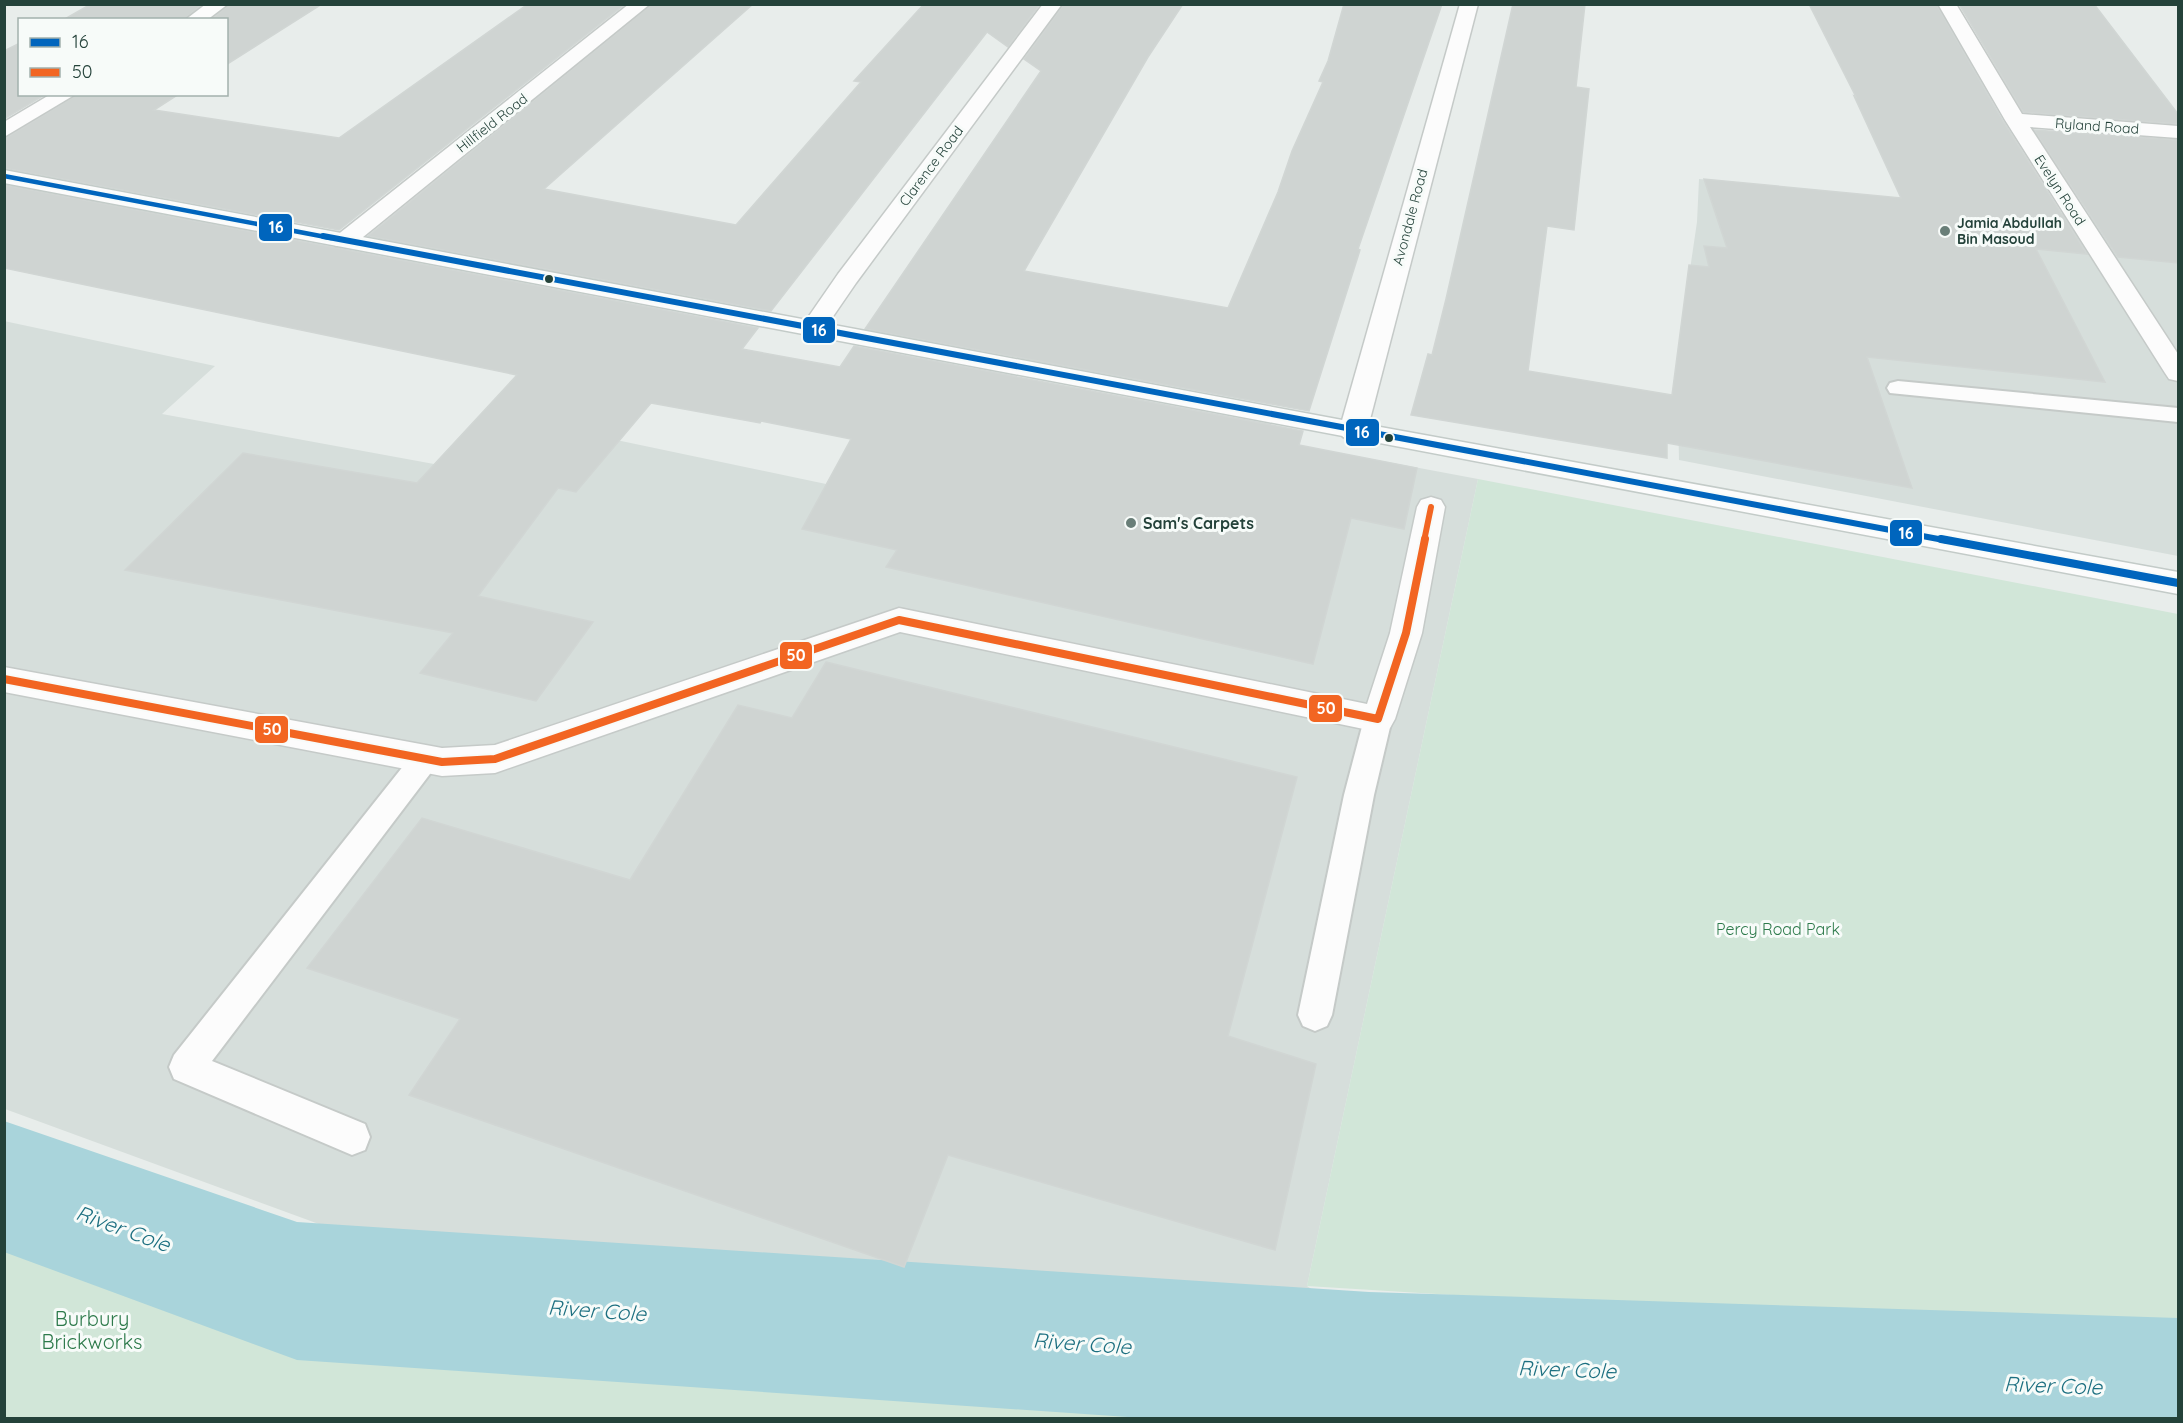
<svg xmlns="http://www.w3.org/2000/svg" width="2183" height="1423" font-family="Quicksand,sans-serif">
<rect width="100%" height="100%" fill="#e8edeb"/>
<!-- built -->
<g fill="#d6dedb">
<path d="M1699,179L2178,224V556L1679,460L1677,358L1697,222Z"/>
<path d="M4,321L215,366L162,414L434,464L483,412L826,484L901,371L1478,479L1307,1286L1317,1293L904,1267L398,1253L5,1109Z"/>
</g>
<!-- green -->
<g fill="#d1e6d8">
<path d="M1478,479L2178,614V1340L1307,1286Z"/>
<path d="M5,1206L288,1306L1745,1416L1748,1418H5Z"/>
</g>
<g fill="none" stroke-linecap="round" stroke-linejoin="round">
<!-- river -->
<path fill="#a9d4db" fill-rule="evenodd" d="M4,1121L297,1222L1369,1292L2178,1318V1418H1142L297,1360L4,1252Z"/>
</g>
<!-- building -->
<g fill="#cfd4d2" stroke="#d1d6d4" stroke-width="1.5">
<path d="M91,4H202L183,20H63Z"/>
<path d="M230,4H322L226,65V20H211Z"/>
<path d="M528,4H625L339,230L4,168V139L78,94H179L154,110L339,138Z"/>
<path d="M652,4H753L544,189L736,225L861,82L854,81L924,4H1040L1008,47L987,32L771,311L368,236Z"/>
<path d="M1064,4H1183L1148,57L1024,271L1228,308L1278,192L1292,151L1323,82L1319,81L1328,61L1344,4H1442L1358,249L1360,250L1309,411L865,329L1041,71L1024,59Z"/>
<path d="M1513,4H1585L1576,87L1589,89L1574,230L1547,226L1528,371L1672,395L1689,265L1709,267L1704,246L1727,248L1704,179L1901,198L1854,96L1856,97L1809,4H1936L2003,121L2087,254L2036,249L2105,382L1867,357L1912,488L1667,443V458L1411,415L1428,354L1432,355L1446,299Z"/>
<path d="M1959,4H2094L2178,114V124L2023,112Z"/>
<path d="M20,43V94H46L4,119V51Z"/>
<path d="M2034,130L2178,140V263L2118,257Z"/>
<path d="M4,185L758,328L742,349L840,367L854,346L1303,431L1299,445L1417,468L1404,529L1351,518L1313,664L886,567L897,550L802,529L851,439L761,421L760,423L651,403L576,492L558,488L478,596L593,622L536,701L420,673L453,633L125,570L243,453L417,483L517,375L4,268Z"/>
<path d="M826,662L1297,777L1228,1036L1316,1064L1275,1250L948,1155L904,1267L409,1095L460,1019L307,968L422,818L630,880L738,705L792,718Z"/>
</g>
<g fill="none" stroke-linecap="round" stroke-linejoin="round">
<!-- lane casing -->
<g stroke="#c5cac8" stroke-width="4">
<g id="lane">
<path d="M1898,381L2178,408V422L1890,393L1887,388L1890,383Z"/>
<path d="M1378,708L1388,711L1392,719L1374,795L1332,1015L1327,1026L1315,1031L1303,1026L1298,1015L1344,795L1364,719L1368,711Z"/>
<path d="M426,746L436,750L441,758L436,766L212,1061L365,1124L370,1137L365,1150L352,1155L174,1079L169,1067L174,1055L416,750Z"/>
</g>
</g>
<!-- street casing -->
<g stroke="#c5cac8" stroke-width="3">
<g id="street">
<path d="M206,4H228L207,20H185Z"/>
<path d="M629,4H650L352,246H336L332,241L336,236Z"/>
<path d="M1043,4H1062L856,283L821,334L812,336L803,334L800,329L838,274Z"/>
<path d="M1460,4H1478L1367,431L1363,437L1353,440L1343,437L1339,431Z"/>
<path d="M1938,4H1956L2022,114L2178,126V138L2030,127L2178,354V381L2169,379L2165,373L2005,120Z"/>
<path d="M51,94H76L4,137V122Z"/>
<path d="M1431,497L1441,500L1445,507L1422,633L1395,719L1390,728L1378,732L900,632L495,773L442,776L4,692V667L442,748L495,745L899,608L1367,704L1390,633L1417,507L1421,500Z"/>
</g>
</g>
<!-- secondary casing -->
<g stroke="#c3cbc8" stroke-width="3">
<path id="secondary" d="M4,170L1353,422L2178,572V594L4,183Z"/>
</g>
<!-- lane -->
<use href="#lane" fill="#fcfcfc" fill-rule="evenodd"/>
<!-- street -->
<use href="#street" fill="#fcfcfc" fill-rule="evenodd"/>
<!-- secondary -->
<use href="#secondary" fill="#fcfcfc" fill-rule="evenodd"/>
<!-- bus-1-far2 casing -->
<g stroke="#f7fbf9" stroke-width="8">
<path id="bus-1-far2" d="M4,176L331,238"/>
</g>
<!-- bus-1-far1 casing -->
<g stroke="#f7fbf9" stroke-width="10">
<path id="bus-1-far1" d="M323,236L1949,541"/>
</g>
<!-- bus-1 casing -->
<g stroke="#f7fbf9" stroke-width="12">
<path id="bus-1" d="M1941,539L2178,583"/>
</g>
<!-- bus-2-far1 casing -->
<g stroke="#f7fbf9" stroke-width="10">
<path id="bus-2-far1" d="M1424,541L1431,507"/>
</g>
<!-- bus-2 casing -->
<g stroke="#f7fbf9" stroke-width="12">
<path id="bus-2" d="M4,679L442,762L495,759L899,620L1378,719L1406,633L1425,539"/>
</g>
<!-- bus-1-far2 -->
<use href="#bus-1-far2" stroke="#0065bd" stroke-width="4.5"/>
<!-- bus-1-far1 -->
<use href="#bus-1-far1" stroke="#0065bd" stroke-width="6"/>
<!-- bus-1 -->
<use href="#bus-1" stroke="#0065bd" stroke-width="8"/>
<!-- bus-2-far1 -->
<use href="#bus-2-far1" stroke="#f26522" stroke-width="6"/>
<!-- bus-2 -->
<use href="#bus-2" stroke="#f26522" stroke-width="8"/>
</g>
<!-- markers -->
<g fill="#697e78" stroke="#f7fbf9" stroke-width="2">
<circle cx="1945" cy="231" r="6"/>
<circle cx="1131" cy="523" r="6"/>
</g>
<g fill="#24423a" stroke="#f7fbf9" stroke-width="2">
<circle cx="549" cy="279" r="5"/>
<circle cx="1389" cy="438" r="5"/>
</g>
<g text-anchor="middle" stroke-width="6" stroke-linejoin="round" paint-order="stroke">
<!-- far-street labels -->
<g font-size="14" fill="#24423a" stroke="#f7fbf9">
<text transform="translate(492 123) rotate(-38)" y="5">Hillfield Road</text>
<text transform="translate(2097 126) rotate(4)" y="5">Ryland Road</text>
<text transform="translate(931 166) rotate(-53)" y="5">Clarence Road</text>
<text transform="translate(2060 190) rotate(57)" y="5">Evelyn Road</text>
<text transform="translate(1410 217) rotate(-75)" y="5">Avondale Road</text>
</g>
<!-- far-poi labels -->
<g font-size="14" font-weight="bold" fill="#24423a" stroke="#f7fbf9" text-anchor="start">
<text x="1957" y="228">Jamia Abdullah<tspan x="1957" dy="16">Bin Masoud</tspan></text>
</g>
<!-- poi labels -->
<g font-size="16" font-weight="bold" fill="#24423a" stroke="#f7fbf9" text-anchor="start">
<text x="1143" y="529">Sam's Carpets</text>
</g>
<!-- park labels -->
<g font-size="16" fill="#2d7a4b" stroke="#f7fbf9">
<text x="1778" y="935">Percy Road Park</text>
</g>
<!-- near-park labels -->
<g font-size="20" fill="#2d7a4b" stroke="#f7fbf9">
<text x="92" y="1326">Burbury<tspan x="92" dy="23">Brickworks</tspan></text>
</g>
<!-- near-water labels -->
<g font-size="21" font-style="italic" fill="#1c6f80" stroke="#f7fbf9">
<text transform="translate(123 1229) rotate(20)" y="7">River Cole</text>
<text transform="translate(597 1311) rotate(4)" y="7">River Cole</text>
<text transform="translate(1082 1344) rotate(4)" y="7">River Cole</text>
<text transform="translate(1567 1370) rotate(2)" y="7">River Cole</text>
<text transform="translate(2053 1386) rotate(2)" y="7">River Cole</text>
</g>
</g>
<g stroke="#f7fbf9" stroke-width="2">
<rect x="258" y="213" width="35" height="29" rx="6" fill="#0065bd"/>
<rect x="802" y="316" width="34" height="28" rx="6" fill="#0065bd"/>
<rect x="1345" y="418" width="35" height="29" rx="6" fill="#0065bd"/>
<rect x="1889" y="519" width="34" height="28" rx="6" fill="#0065bd"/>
<rect x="779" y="641" width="34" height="29" rx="6" fill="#f26522"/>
<rect x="1308" y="694" width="35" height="29" rx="6" fill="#f26522"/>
<rect x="254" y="715" width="35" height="29" rx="6" fill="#f26522"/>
</g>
<g font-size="16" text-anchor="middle" font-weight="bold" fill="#fff">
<text x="276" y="233">16</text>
<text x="819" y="336">16</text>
<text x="1362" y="438">16</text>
<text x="1906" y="539">16</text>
<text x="796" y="661">50</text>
<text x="1326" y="714">50</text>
<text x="272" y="735">50</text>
</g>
<!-- border -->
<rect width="2183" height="1423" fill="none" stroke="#24423a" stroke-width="12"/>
<!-- legend -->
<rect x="18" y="18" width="210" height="78" fill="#f7fbf9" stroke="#a3b1ad" stroke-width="1.5"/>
<rect x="30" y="38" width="30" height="9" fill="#0065bd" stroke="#a3b1ad" stroke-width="1.5"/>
<text x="72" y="48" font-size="18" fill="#24423a">16</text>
<rect x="30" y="68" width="30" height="9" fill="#f26522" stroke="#a3b1ad" stroke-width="1.5"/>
<text x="72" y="78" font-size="18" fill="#24423a">50</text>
</svg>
